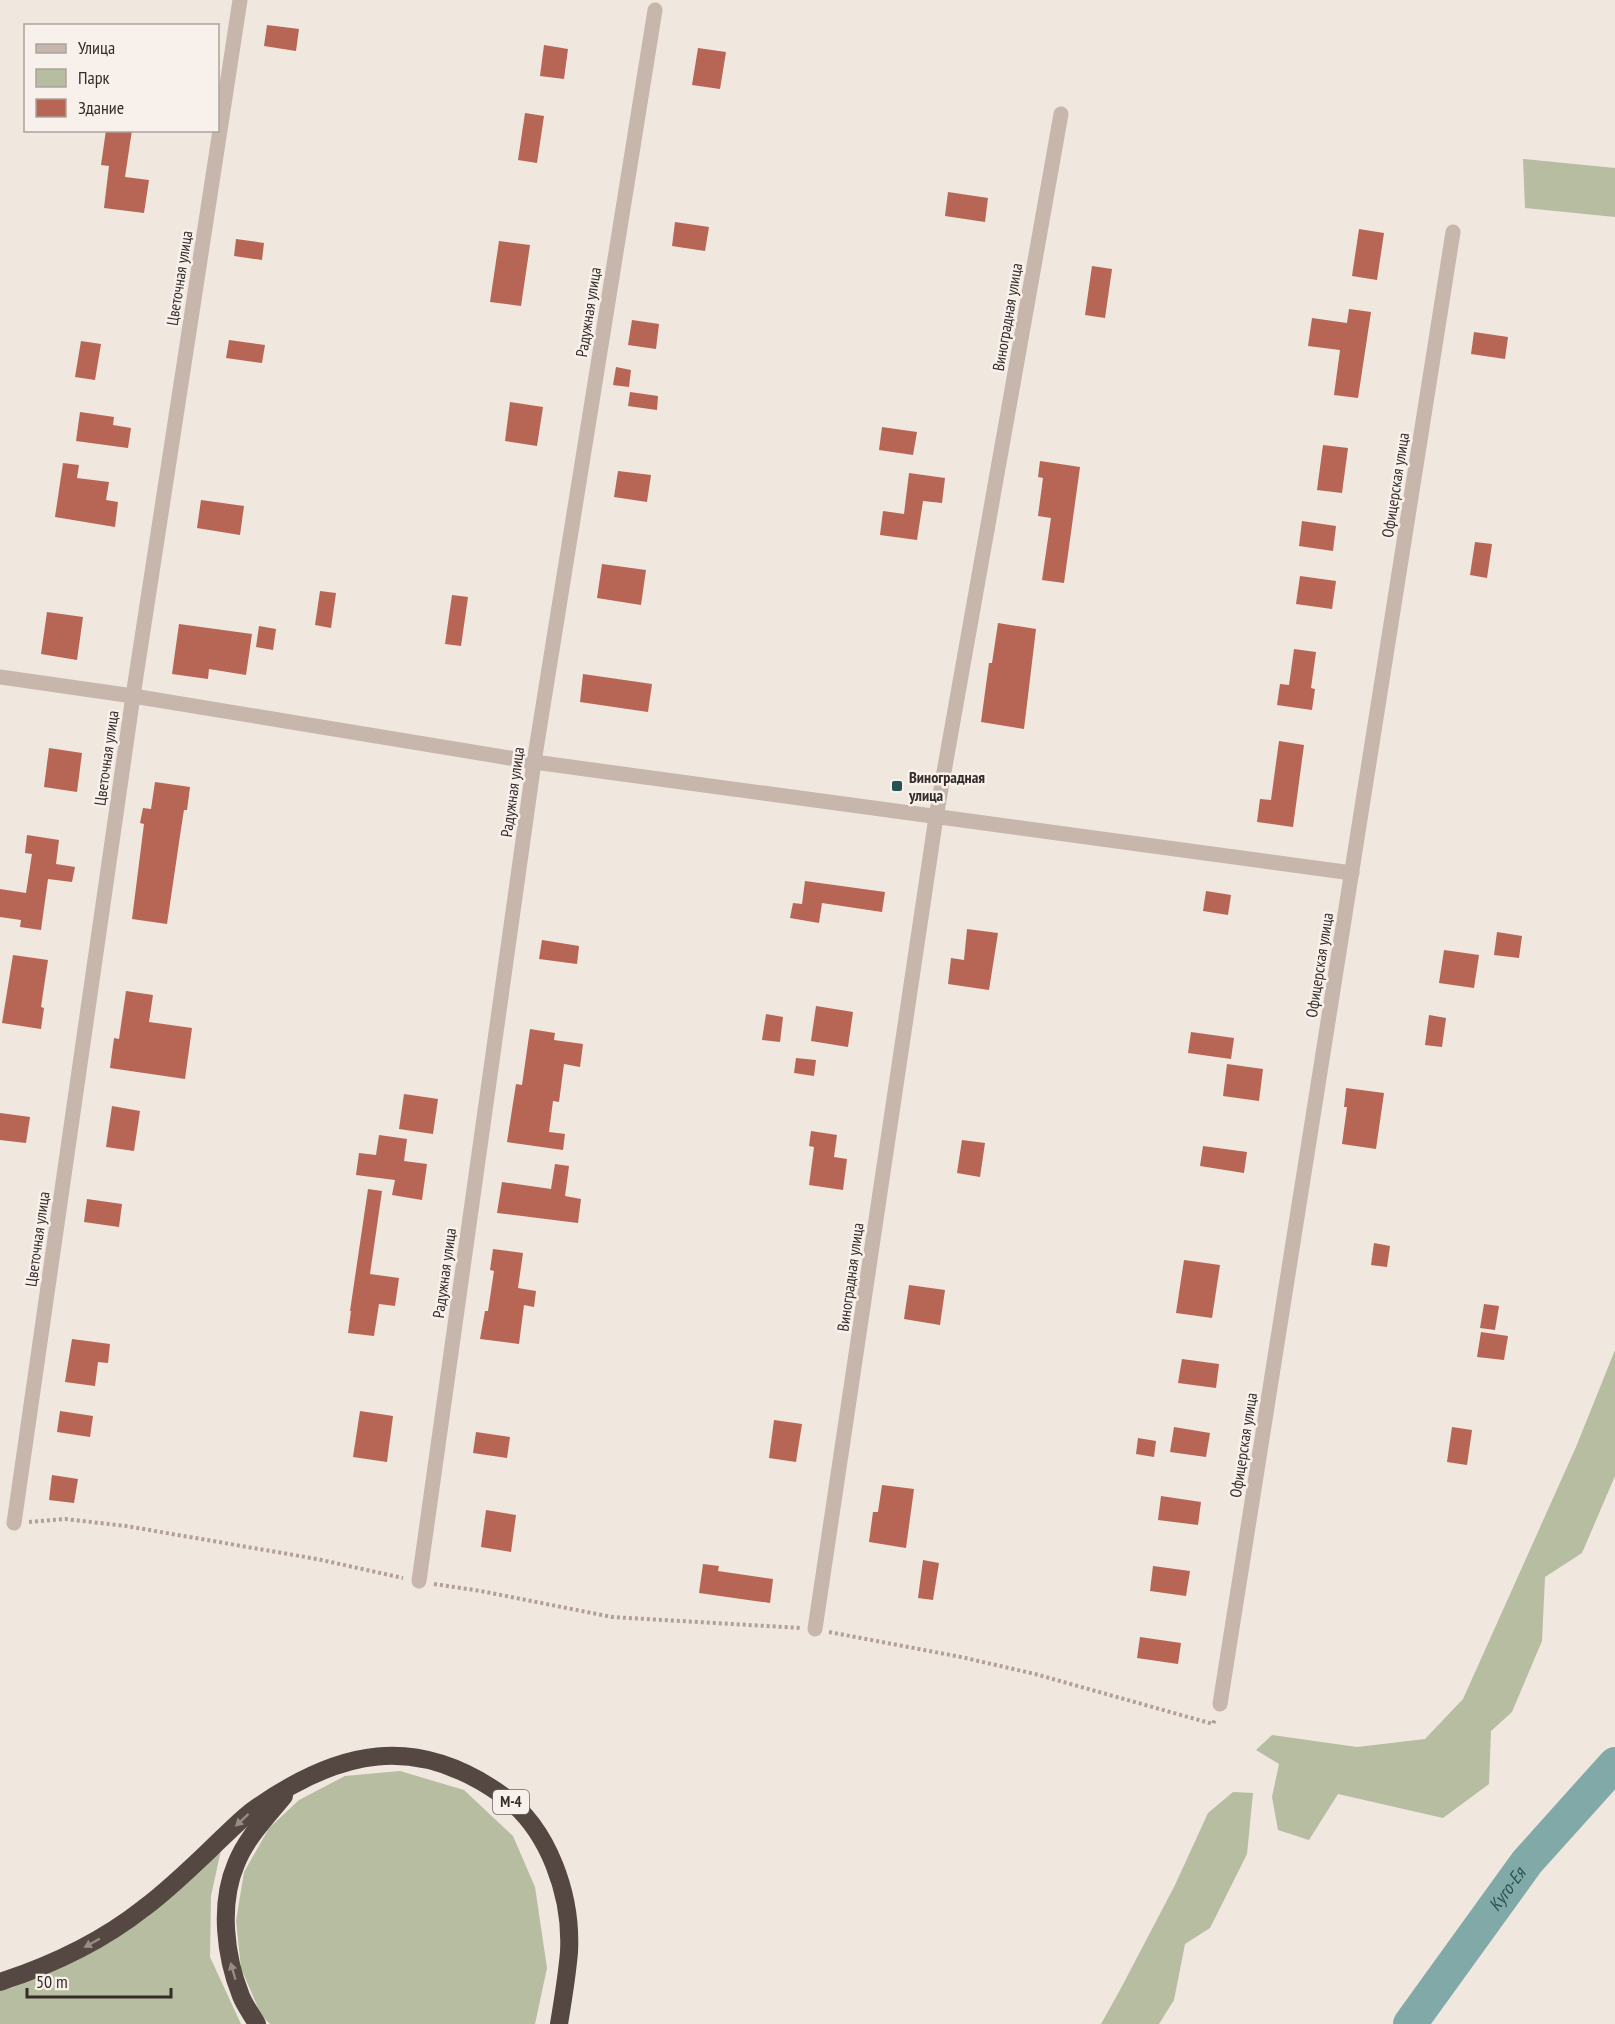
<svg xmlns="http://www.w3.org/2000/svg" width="1615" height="2024" font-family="'PT Sans Narrow',sans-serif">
<rect width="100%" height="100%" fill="#f0e7df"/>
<!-- green -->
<g fill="#b6bda1">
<path d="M1523,159L1615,168V217L1525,208Z"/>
<path d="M1615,1350V1476L1582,1553L1545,1577L1542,1641L1512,1712L1491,1731L1489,1784L1443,1818L1338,1794L1309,1840L1278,1830L1272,1797L1279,1764L1256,1750L1272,1735L1357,1747L1425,1739L1463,1699L1576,1447Z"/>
<path d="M400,1771L464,1790L513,1836L535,1887L547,1968L535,2024H270L261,2015L241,1968L236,1921L244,1872L269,1828L299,1800L345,1776Z"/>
<path d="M1233,1792L1253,1793L1247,1854L1210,1928L1185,1944L1174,2000L1159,2024H1101L1120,1990L1175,1885L1208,1813Z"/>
<path d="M221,1850L211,1896L210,1957L241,2024H0V1990L12,1988L87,1955Z"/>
</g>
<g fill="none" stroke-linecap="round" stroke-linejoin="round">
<!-- river -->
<path stroke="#81a9a8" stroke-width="34" id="s1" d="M1410,2024L1527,1862L1615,1764"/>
</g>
<!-- building -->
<g fill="#b76555">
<path d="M267,25L299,29L296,51L264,46Z"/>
<path d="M544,45L568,49L564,79L540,76Z"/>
<path d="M698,48L726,52L720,89L692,85Z"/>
<path d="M525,113L544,116L537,163L518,160Z"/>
<path d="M106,130H132L125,177L149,180L144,213L104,208L109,166L101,165Z"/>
<path d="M948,192L988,198L985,222L945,216Z"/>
<path d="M675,222L709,227L705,251L672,246Z"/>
<path d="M1359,229L1384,233L1377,280L1352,276Z"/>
<path d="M236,239L264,243L262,260L234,256Z"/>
<path d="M499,241L530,245L521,306L490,302Z"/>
<path d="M1092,266L1112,269L1105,318L1085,315Z"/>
<path d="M1349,309L1371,312L1358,398L1334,395L1340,350L1308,346L1312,318L1347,323Z"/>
<path d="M632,320L659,324L656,349L628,345Z"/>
<path d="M1474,332L1508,337L1505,359L1471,354Z"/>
<path d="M229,340L265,345L262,363L226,358Z"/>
<path d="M81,341L101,344L95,380L75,377Z"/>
<path d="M616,367L631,370L629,387L613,385Z"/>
<path d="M630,392L658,396L657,410L628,406Z"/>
<path d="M510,402L543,407L537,446L505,441Z"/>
<path d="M80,412L114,417L113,425L131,428L128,448L76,441Z"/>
<path d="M882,427L917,432L913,455L879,450Z"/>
<path d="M1323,445L1348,448L1342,493L1317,490Z"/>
<path d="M1040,461L1080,467L1064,583L1042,580L1051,518L1038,516L1043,478L1038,477Z"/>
<path d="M63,463L79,465L77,478L109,482L106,500L118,502L115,527L55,517Z"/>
<path d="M618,471L651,475L647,502L614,497Z"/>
<path d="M909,473L945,478L942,503L923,501L917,540L880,535L883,511L904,514Z"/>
<path d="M201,500L244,506L240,535L197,528Z"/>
<path d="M1302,521L1336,526L1333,551L1299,546Z"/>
<path d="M1475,542L1492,544L1487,578L1470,575Z"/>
<path d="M602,564L646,570L641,605L597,598Z"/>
<path d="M1300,576L1336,581L1332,609L1296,604Z"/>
<path d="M320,591L336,593L331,628L315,625Z"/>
<path d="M452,595L468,597L461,646L445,644Z"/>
<path d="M47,612L83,617L77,660L41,654Z"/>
<path d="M998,623L1036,629L1024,729L981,722L989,663H992Z"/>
<path d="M179,624L252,634L246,675L209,669L208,679L172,674Z"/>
<path d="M259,626L276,629L273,650L256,647Z"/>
<path d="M1294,649L1316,652L1311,688L1315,689L1312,710L1277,705L1280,684L1289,685Z"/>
<path d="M583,674L652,684L648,712L580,702Z"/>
<path d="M1279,741L1304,745L1293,827L1257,822L1260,799L1271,800Z"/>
<path d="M49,748L82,753L77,792L44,787Z"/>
<path d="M155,782L190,787L187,810H184L181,829L167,924L132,919L144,824L140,823L143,808L151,809Z"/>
<path d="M27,835L59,840L56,864L75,867L72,882L48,879L41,930L20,927L21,920L0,917V889L26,893L32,854L25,853Z"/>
<path d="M805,881L885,892L882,912L822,903L819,923L790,918L793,903L802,904Z"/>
<path d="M1206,891L1231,895L1228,915L1203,911Z"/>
<path d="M967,929L998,933L989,990L948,984L951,958L964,960Z"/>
<path d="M1497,932L1522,936L1519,958L1494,955Z"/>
<path d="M542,940L579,946L577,964L539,959Z"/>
<path d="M1444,950L1479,955L1474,988L1439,983Z"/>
<path d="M13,955L48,960L41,1007L44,1008L41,1029L2,1023Z"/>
<path d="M126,991L153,995L149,1022L192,1028L185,1079L110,1068L114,1038L119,1039Z"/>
<path d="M816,1006L853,1012L848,1047L811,1041Z"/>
<path d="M766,1014L783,1017L780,1042L762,1040Z"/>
<path d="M1429,1015L1446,1018L1442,1047L1425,1045Z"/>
<path d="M530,1029L555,1033L554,1040L583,1044L580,1067L564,1064L559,1102L553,1101L549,1132L565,1134L563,1150L507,1142L516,1084L522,1085Z"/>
<path d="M1191,1032L1234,1038L1231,1059L1188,1053Z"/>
<path d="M796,1058L816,1060L814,1076L794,1073Z"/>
<path d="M1227,1064L1263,1069L1259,1101L1223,1096Z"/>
<path d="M1346,1088L1384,1093L1376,1149L1342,1144L1347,1107H1344Z"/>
<path d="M404,1094L438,1099L433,1134L399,1129Z"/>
<path d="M112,1106L140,1111L134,1151L106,1147Z"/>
<path d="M0,1113L30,1117L26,1143L0,1140Z"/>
<path d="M811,1131L837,1135L834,1157L847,1159L843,1190L809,1185L814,1147L809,1146Z"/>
<path d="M379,1135L407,1139L404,1161L427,1164L422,1200L392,1195L395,1180L356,1175L359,1153L376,1155Z"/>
<path d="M962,1140L985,1143L980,1177L957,1173Z"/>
<path d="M1203,1146L1247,1152L1244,1173L1200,1166Z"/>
<path d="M555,1164L569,1166L565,1196L581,1199L578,1223L497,1213L502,1182L551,1189Z"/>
<path d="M368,1189L382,1191L370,1274L399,1278L395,1306L379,1304L374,1336L348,1333L351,1311H350Z"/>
<path d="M87,1199L122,1204L119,1227L84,1222Z"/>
<path d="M1374,1243L1390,1246L1387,1267L1371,1265Z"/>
<path d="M493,1249L523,1253L518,1288L536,1291L534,1307L524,1305L519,1344L480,1339L485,1311H488L494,1271L490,1270Z"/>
<path d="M1184,1260L1220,1265L1212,1318L1176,1313Z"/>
<path d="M909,1285L945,1290L940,1325L904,1319Z"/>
<path d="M1484,1304L1499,1306L1495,1330L1480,1328Z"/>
<path d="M1481,1332L1508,1336L1504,1360L1477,1357Z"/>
<path d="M72,1339L110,1344L108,1363L98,1362L95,1386L65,1382Z"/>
<path d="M1182,1359L1219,1364L1216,1388L1178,1383Z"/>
<path d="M60,1411L93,1416L90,1437L57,1432Z"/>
<path d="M360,1411L393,1416L387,1462L353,1457Z"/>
<path d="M774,1420L802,1424L796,1462L769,1458Z"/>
<path d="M1174,1427L1210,1433L1206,1457L1170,1452Z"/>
<path d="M1452,1427L1472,1430L1467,1465L1447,1462Z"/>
<path d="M476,1432L510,1437L507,1458L473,1453Z"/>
<path d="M1138,1438L1156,1441L1154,1457L1136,1454Z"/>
<path d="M52,1475L78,1479L74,1503L49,1500Z"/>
<path d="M882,1485L914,1489L906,1548L869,1542L873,1512H878Z"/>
<path d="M1161,1496L1201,1502L1198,1525L1158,1520Z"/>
<path d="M486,1510L516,1515L511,1552L481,1547Z"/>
<path d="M923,1560L939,1563L933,1600L918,1598Z"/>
<path d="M703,1564L719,1566L718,1571L773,1579L770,1603L699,1593Z"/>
<path d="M1153,1566L1190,1571L1186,1596L1150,1591Z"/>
<path d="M1140,1637L1181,1643L1178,1664L1137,1658Z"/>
</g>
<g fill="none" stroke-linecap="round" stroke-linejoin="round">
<!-- path -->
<g stroke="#b2a097" stroke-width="4" stroke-dasharray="3 3" stroke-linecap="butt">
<path d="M29,1522L65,1519L126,1526L317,1559L403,1578"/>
<path d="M434,1584L481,1591L612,1617L801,1628"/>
<path d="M829,1632L961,1657L1035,1674L1213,1724L1215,1719"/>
</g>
<!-- minor -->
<g stroke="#c7b6ac" stroke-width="15">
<path d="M0,677L133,696L534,762L1352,873"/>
<path d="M14,1523L133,696L240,0"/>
<path d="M419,1581L534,762L655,10"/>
<path d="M815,1629L936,817L1061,114"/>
<path d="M1220,1704L1453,232"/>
</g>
<!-- highway -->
<g stroke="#554742" stroke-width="18">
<path d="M0,1982C52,1965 101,1942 144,1908C172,1887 197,1862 222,1838C233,1828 244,1816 256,1808C339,1750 415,1733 502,1795C549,1828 572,1896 569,1952C567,1976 563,2000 559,2024"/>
<path d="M257,2024C252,2015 245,2006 241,1996C225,1956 219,1904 236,1864C246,1838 267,1817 284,1796"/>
</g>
</g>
<!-- one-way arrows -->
<defs><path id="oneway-solid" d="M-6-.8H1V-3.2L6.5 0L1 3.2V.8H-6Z" transform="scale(1.5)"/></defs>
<g fill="#968b86">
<use href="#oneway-solid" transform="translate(242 1820) rotate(137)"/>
<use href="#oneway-solid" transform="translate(92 1943) rotate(151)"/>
<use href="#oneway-solid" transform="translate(233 1971) rotate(-106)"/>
</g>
<!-- markers -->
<rect fill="#255252" stroke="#f8f1eb" stroke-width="2" x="891" y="780" width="12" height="12" rx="3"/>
<g text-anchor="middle" stroke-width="5" stroke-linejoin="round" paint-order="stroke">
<!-- shield labels -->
<rect fill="#f8f1eb" stroke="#706864" stroke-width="1.5" x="493" y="1790" width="36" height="24" rx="4.5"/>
<g font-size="15" font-weight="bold" fill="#362d2a">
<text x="511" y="1807">М-4</text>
</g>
<!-- street labels -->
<g font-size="16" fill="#362d2a" stroke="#f8f1eb">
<text transform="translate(179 278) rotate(-81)" y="6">Цветочная улица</text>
<text transform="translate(588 312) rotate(-81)" y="6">Радужная улица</text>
<text transform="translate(1007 317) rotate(-80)" y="6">Виноградная улица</text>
<text transform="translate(1395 485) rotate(-81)" y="6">Офицерская улица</text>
<text transform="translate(106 758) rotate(-82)" y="6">Цветочная улица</text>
<text transform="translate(512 792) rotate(-82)" y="6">Радужная улица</text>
<text transform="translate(1319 965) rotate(-81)" y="6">Офицерская улица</text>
<text transform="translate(37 1239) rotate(-82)" y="6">Цветочная улица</text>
<text transform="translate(444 1273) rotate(-82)" y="6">Радужная улица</text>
<text transform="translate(850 1277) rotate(-82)" y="6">Виноградная улица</text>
<text transform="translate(1243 1445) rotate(-81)" y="6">Офицерская улица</text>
</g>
<!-- poi labels -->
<g font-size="16" font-weight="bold" fill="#362d2a" stroke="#f8f1eb" text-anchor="start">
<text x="909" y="783">Виноградная<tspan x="909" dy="18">улица</tspan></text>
</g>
<!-- water labels -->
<g font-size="18" font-style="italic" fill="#255252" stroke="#f8f1eb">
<text dy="6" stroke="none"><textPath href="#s1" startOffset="166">Куго-Ея</textPath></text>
</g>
</g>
<!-- legend -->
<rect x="24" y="24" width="195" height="108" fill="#f8f1eb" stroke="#aaa39e" stroke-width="1.5"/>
<rect x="36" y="44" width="30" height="9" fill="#c7b6ac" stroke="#aaa39e" stroke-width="1.5"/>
<text x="78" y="54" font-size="18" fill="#362d2a">Улица</text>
<rect x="36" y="69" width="30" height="18" fill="#b6bda1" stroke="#aaa39e" stroke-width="1.5"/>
<text x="78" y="84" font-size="18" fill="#362d2a">Парк</text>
<rect x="36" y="99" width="30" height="18" fill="#b76555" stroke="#aaa39e" stroke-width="1.5"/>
<text x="78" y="114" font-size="18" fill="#362d2a">Здание</text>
<!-- scale -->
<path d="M27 1988v9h144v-9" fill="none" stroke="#362d2a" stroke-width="3"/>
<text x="36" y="1988" font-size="18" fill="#362d2a" stroke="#f8f1eb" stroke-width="4.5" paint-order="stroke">50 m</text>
</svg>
